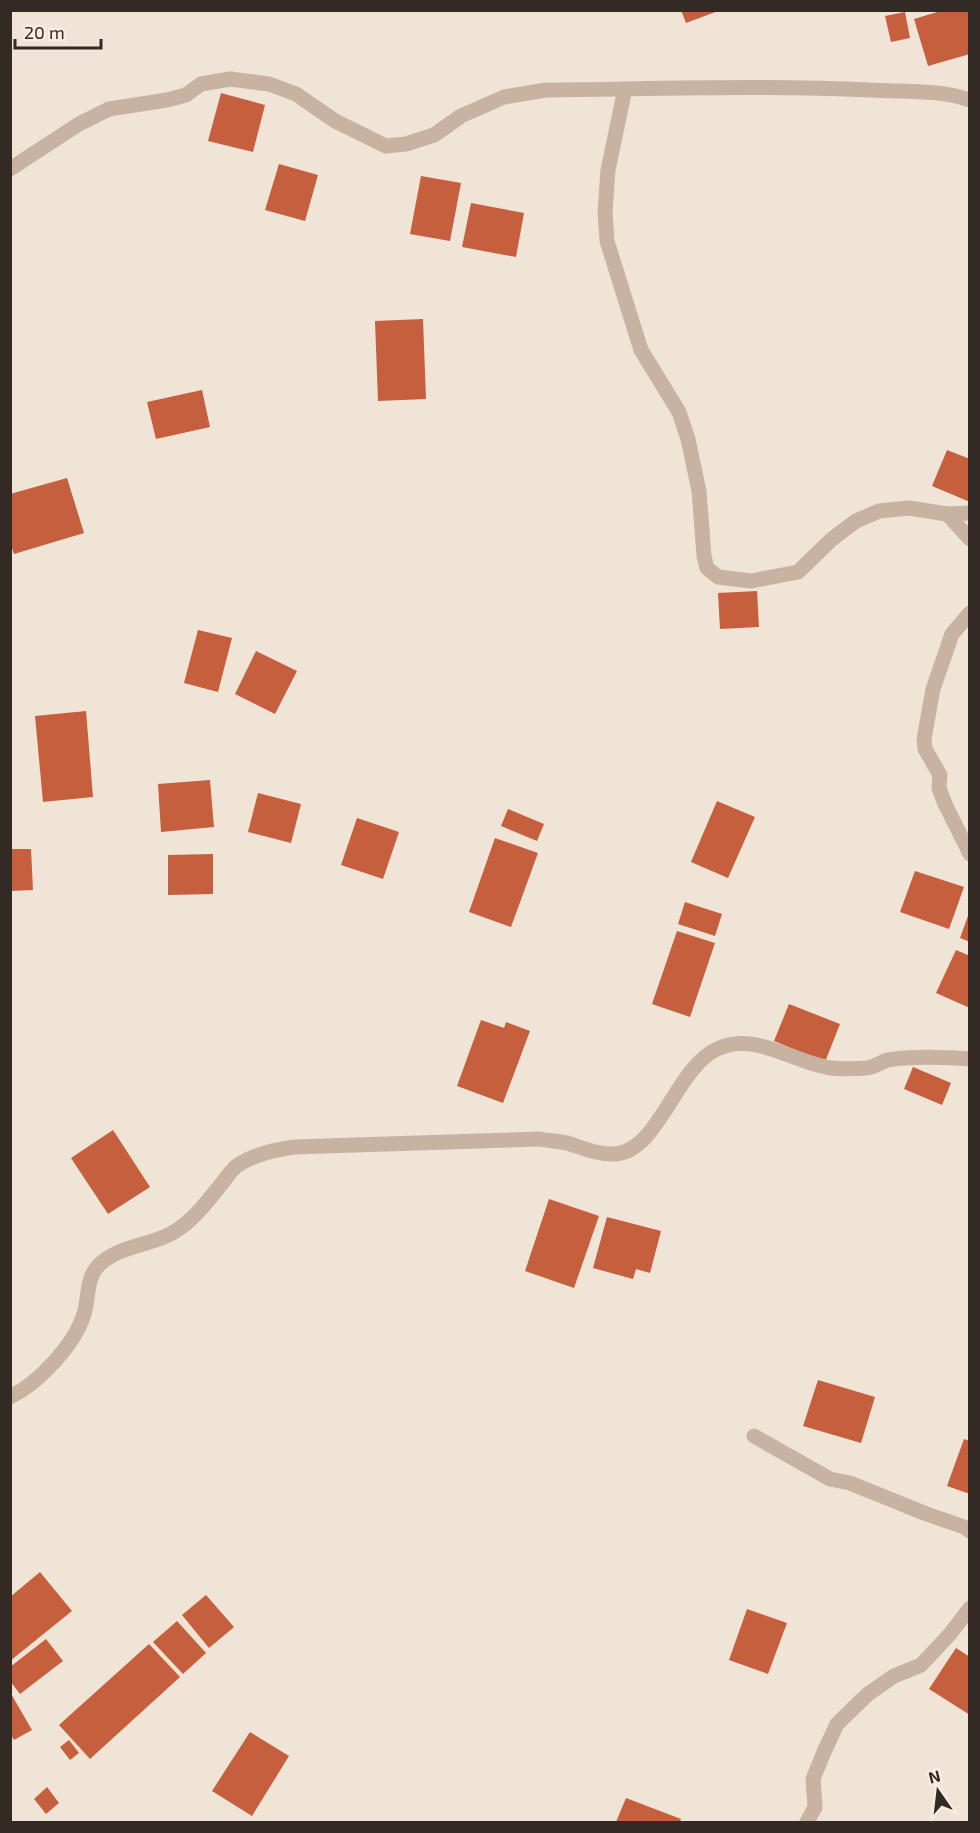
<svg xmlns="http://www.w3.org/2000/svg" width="980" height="1833" font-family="'Exo 2',sans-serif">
<rect width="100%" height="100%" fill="#f0e4d6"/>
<!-- building -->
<g fill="#c65f3e">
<path d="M681,10H718V11L686,23Z"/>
<path d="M944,10H970V54L928,66L914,19Z"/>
<path d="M905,12L910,38L891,42L885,16Z"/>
<path d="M221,93L265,105L253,152L208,141Z"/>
<path d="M279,164L318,175L305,221L265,210Z"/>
<path d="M421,176L461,183L450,241L410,234Z"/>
<path d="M471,203L524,213L516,257L462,247Z"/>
<path d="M423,319L426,399L378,401L375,321Z"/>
<path d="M202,390L210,427L156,439L147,402Z"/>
<path d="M947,450L970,459V502L932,486Z"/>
<path d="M67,478L84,533L14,554L10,543V494Z"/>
<path d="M757,591L759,627L720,629L718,593Z"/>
<path d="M198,630L232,638L218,692L184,683Z"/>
<path d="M256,651L297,671L275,714L235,694Z"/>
<path d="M86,711L93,797L43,802L35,716Z"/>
<path d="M210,780L214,827L161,832L158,784Z"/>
<path d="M258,793L301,804L291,843L248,832Z"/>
<path d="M717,801L755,817L728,878L691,862Z"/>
<path d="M508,809L544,824L537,841L501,826Z"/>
<path d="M357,818L399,832L383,879L341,865Z"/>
<path d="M495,838L538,853L511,927L469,912Z"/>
<path d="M10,849H31L33,890L10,891Z"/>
<path d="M213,854V894L168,895V855Z"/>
<path d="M915,871L964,887L949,929L900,912Z"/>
<path d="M685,902L722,914L715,936L678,924Z"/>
<path d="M969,913H970V942L960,938Z"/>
<path d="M677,931L715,943L690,1017L652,1004Z"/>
<path d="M956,950L970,956V1008L936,993Z"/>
<path d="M789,1004L840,1024L825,1062L774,1041Z"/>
<path d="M481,1020L504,1028L506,1022L530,1031L503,1103L457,1086Z"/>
<path d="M913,1067L951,1083L942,1105L904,1089Z"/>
<path d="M113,1130L150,1187L108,1214L71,1158Z"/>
<path d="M549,1199L599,1216L574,1288L525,1271Z"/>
<path d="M607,1217L661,1231L650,1273L636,1269L633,1279L593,1268Z"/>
<path d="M818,1380L875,1397L861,1443L803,1426Z"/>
<path d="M964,1439L970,1441V1494L947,1486Z"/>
<path d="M40,1572L72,1611L10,1661V1597Z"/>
<path d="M206,1595L234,1627L209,1648L182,1615Z"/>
<path d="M747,1609L787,1623L768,1674L729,1660Z"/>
<path d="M177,1621L206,1653L183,1674L153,1642Z"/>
<path d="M46,1639L63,1661L20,1694L10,1681V1667Z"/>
<path d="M149,1644L180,1677L90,1759L59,1725Z"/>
<path d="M956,1648L970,1657V1715L929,1689Z"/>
<path d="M10,1692L32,1730L14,1740L10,1733Z"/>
<path d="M250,1732L289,1756L252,1816L212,1791Z"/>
<path d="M69,1740L79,1753L70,1760L60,1747Z"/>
<path d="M47,1787L59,1803L46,1814L34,1799Z"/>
<path d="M626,1798L681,1819L680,1822H616Z"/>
</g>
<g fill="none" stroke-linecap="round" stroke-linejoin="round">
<!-- minor -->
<g stroke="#c8b3a2" stroke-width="15">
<path d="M625,89L608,170L605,212L607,241L641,350L679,412L688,439L699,491L704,556L707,568L718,577L751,581L798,572L832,539L856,521L879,511L909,508L947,514L970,513"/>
<path d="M10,169L79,124L109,109L167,100L186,95L201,84L230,79L269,84L296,94L335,121L386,146L406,144L434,135L461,116L504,97L546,90C654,89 762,85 870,90C902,92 939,89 970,100"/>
<path d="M947,514L970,539"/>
<path d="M970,613L952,634L933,689L924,739L925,749L940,775L939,788L945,804L970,854"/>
<path d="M10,1397C39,1383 75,1344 84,1314C89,1298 86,1279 98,1266C119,1244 156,1246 180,1228C197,1216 210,1198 223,1182C228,1176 232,1169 238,1165C255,1154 274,1150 294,1147L540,1139C549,1141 559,1141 567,1143C583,1148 598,1155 616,1154C659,1150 676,1068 717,1049C756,1031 793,1063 831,1068C837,1069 866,1069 871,1067C877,1066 882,1061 888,1060C907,1056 950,1057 970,1059"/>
<path d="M754,1436L830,1479L850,1483L924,1513L964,1527L970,1531"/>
<path d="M807,1822L815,1807L813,1779L824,1752L837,1724L868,1694L894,1676L921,1665L950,1634L970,1608"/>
</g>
</g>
<!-- border -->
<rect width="980" height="1833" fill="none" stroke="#332925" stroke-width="24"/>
<!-- north arrow -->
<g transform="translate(938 1791) rotate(346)" stroke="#f8eee2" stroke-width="4.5" paint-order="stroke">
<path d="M0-4.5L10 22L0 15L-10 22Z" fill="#332925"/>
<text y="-9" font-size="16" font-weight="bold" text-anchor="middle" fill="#332925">N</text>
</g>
<!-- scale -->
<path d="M15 39v9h86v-9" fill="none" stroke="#332925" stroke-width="3"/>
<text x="24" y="39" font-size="18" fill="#332925" stroke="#f8eee2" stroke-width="4.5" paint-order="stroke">20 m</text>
</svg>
